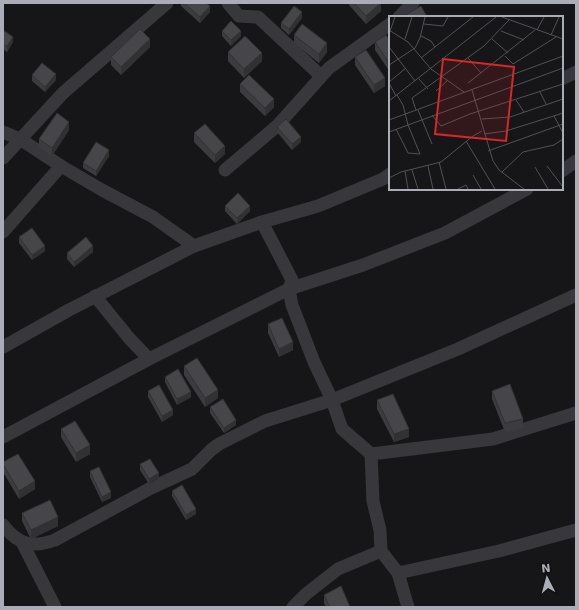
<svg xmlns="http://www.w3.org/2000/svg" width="579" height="610" font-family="'DejaVu Sans',sans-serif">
<rect width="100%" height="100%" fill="#161618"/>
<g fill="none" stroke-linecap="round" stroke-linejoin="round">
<!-- minor -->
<g stroke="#38383c" stroke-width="13">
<path d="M228,3L239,16L258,17L321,76"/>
<path d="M399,17L413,3"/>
<path d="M562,79L576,72"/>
<path d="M3,132L20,139L61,166L102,190L153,217L194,246"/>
<path d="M3,158L63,93L167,3"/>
<path d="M225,170L277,126L329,68L390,24"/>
<path d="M562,171L576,161"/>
<path d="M262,222L292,280L289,289L292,305L314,362L332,400L342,429L371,454L373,501L380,530L381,551L398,573L408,607"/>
<path d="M3,232L61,166"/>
<path d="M95,296L129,338L149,359"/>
<path d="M3,347L69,310L194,246L262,222L318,206L383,179L390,174"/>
<path d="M3,437L149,359L289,289L363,265L445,233L527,189"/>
<path d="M371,454L493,439L576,413"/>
<path d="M3,525C18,545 33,548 55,540L151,488L192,469L211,450L219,444L265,421L332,400L458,349L576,295"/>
<path d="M22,542L55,607"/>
<path d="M398,573L499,551L576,530"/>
<path d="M293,607L306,594L338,569L381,551"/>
</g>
</g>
<!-- wall -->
<g fill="#3c3c40">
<path d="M181,3H206L210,12L200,23L181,6Z"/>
<path d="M349,3H381V11L366,24L349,5Z"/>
<path d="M302,18L289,35L281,28V23Z"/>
<path d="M3,30L13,42L7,52L3,49Z"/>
<path d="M222,31L241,36L231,46L222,36Z"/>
<path d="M294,35L327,52L319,63L294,43Z"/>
<path d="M390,41V72L375,50V42Z"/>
<path d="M150,47L121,75L111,65V57Z"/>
<path d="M228,52L262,61L244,78L228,61Z"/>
<path d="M355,57L385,86L374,93L355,65Z"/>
<path d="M32,75L56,80L45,92L32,81Z"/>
<path d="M240,84L274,107L265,116L240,92Z"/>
<path d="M277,127L301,142L292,150L277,132Z"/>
<path d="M69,130L52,156L39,148V139Z"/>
<path d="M194,133L225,154L215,163L194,142Z"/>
<path d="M109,156L96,176L83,168V163Z"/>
<path d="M225,206L250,211L237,224L225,211Z"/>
<path d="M19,237L45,251L32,260L19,243Z"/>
<path d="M93,252L74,267L67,259V253Z"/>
<path d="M268,324L293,350L279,357L268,333Z"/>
<path d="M184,366L218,398L205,407L184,375Z"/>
<path d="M165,377L191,397L177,405L165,382Z"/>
<path d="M148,391L173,415L162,422L148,397Z"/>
<path d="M492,391L523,419V428L505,432L492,399Z"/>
<path d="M377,400L409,437L394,442L377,409Z"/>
<path d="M210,407L236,425L224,433L210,413Z"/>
<path d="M61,429L90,454L76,462L61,437Z"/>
<path d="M3,462L35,489L19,499L3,472Z"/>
<path d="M140,464L159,479L149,484L140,470Z"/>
<path d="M90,471L111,498L102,502L90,477Z"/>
<path d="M172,491L196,514L186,520L172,496Z"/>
<path d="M22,513L58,526L31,539L22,521Z"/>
<path d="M324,595L350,607H326L324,603Z"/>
</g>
<!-- shaded-wall -->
<g fill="#313134">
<path d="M381,3V11L366,24V16Z"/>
<path d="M210,6V12L200,23V17Z"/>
<path d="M302,12V18L289,35V29Z"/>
<path d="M241,31V36L231,46V40Z"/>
<path d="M13,37V42L7,52V46Z"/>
<path d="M150,39V47L121,75V67Z"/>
<path d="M327,43V52L319,63V54Z"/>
<path d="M262,53V61L244,78V69Z"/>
<path d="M56,74V80L45,92V87Z"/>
<path d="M385,78V86L374,93V85Z"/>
<path d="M274,99V107L265,116V108Z"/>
<path d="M69,122V130L52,156V148Z"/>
<path d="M301,137V142L292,150V144Z"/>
<path d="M225,146V154L215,163V155Z"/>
<path d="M109,150V156L96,176V171Z"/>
<path d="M250,206V211L237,224V218Z"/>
<path d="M45,246V251L32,260V255Z"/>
<path d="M93,246V252L74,267V262Z"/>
<path d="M293,342V350L279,357V349Z"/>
<path d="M218,390V398L205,407V398Z"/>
<path d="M191,392V397L177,405V399Z"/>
<path d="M173,410V415L162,422V416Z"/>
<path d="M236,420V425L224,433V428Z"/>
<path d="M409,429V437L394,442V434Z"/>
<path d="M90,445V454L76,462V453Z"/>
<path d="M159,473V479L149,484V479Z"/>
<path d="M35,481V489L19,499V491Z"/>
<path d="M111,492V498L102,502V497Z"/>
<path d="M196,509V514L186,520V515Z"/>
<path d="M58,517V526L31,539V530Z"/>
</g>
<!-- building -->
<g fill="#46464a" stroke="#313134">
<path d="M184,3H206L210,6L200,17Z"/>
<path d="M354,3H381L366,16Z"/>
<path d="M294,6L302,12L289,29L281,23Z"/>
<path d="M421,6L427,17H402Z"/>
<path d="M231,21L241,31L231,40L222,31Z"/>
<path d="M302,24L327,43L319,54L294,35Z"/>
<path d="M140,29L150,39L121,67L111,57Z"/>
<path d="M3,30L13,37L7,46L3,44Z"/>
<path d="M386,35L390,41V64L375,42Z"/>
<path d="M245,36L262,53L244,69L228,52Z"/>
<path d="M366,50L385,78L374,85L355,57Z"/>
<path d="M42,63L56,74L45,87L32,75Z"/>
<path d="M249,75L274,99L265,108L240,84Z"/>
<path d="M57,113L69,122L52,148L39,139Z"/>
<path d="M286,119L301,137L292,144L277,127Z"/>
<path d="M205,124L225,146L215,155L194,133Z"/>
<path d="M96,142L109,150L96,171L83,163Z"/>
<path d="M238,193L250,206L237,218L225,206Z"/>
<path d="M32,228L45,246L32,255L19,237Z"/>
<path d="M86,237L93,246L74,262L67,253Z"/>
<path d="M282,318L293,342L279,349L268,324Z"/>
<path d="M197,358L218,390L205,398L184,366Z"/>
<path d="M178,369L191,392L177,399L165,377Z"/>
<path d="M510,384L523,419L505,423L492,391Z"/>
<path d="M159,385L173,410L162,416L148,391Z"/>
<path d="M393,394L409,429L394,434L377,400Z"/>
<path d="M223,399L236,420L224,428L210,407Z"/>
<path d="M75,421L90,445L76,453L61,429Z"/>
<path d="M18,454L35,481L19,491L3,464V462Z"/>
<path d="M150,459L159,473L149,479L140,464Z"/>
<path d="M99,467L111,492L102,497L90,471Z"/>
<path d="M182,485L196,509L186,515L172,491Z"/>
<path d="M50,500L58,517L31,530L22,513Z"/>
<path d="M341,586L350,607H330L324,595Z"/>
</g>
<!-- overview -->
<g transform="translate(389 16)">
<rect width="174" height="174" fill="#161618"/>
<path fill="none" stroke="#515257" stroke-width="1" d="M113,1L174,23M35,8L54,10L59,1M0,14L19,26L42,53L75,76M148,14L155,1M112,15L135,24M0,18L6,1M162,19L170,1M32,20L42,25L46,31M16,23L23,1M103,23L119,37M0,31L26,65M116,40L124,48L167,21M32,42L84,1M79,42L92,57M0,49L26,32L31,22L36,1M30,63L39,73M0,66L17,52M0,67L7,80M79,67L146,14M83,74L104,145L110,154L135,173M47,75L59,64M151,76L157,88M8,79L14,89L19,109M127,84L135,96M0,85L107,1M27,94L23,82L95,30L120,4M29,94L43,128M43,99L52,110L81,98L174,68M165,100L174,117M93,103L121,101L174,83M0,104L174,40M7,113L19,137L31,138L19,109M0,116L174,52M95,118L117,115L174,97M77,125L106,173M99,135L174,108M50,146L57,173M39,150L44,173M158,150L174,171M146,151L159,173M23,154L29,173M16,155L19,173M113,156L134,136L165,129L174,123M84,159L92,173M0,162L12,156L52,146L84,120L93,115M69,173L77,169L79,173"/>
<path fill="#d62828" fill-opacity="0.15" stroke="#d62828" stroke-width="2" d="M54,43L125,51L117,125L46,118Z"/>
<rect width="174" height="174" fill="none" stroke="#aaadb6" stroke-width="2"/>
</g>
<!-- border -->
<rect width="579" height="610" fill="none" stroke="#aaadb6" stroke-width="8"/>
<!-- north arrow -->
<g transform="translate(547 578) rotate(354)" stroke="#111113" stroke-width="3" paint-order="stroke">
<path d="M0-3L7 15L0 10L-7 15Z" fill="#aaadb6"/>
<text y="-6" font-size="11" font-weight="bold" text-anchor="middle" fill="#aaadb6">N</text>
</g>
</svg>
